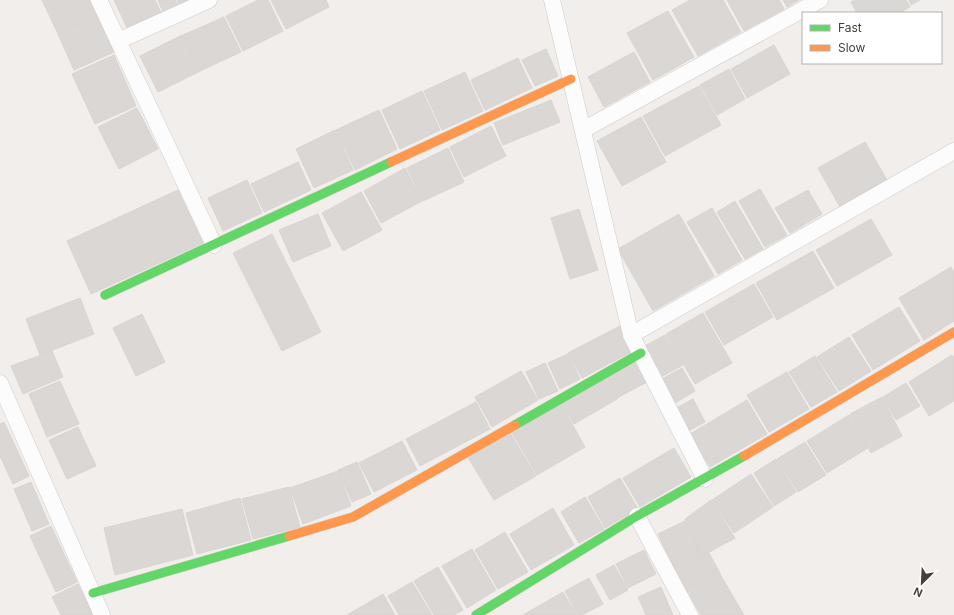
<svg xmlns="http://www.w3.org/2000/svg" width="954" height="615" font-family="Inter,sans-serif">
<rect width="100%" height="100%" fill="#f1eeeb"/>
<!-- building -->
<g fill="#dad7d4" stroke="#d9d5d1">
<path d="M42,0H89L97,15L58,34Z"/>
<path d="M114,0H155L164,18L130,34Z"/>
<path d="M158,0H175L180,10L165,17Z"/>
<path d="M177,0H200L181,9Z"/>
<path d="M258,0H268L283,31L243,51L226,16Z"/>
<path d="M271,0H326L329,7L286,29Z"/>
<path d="M690,0H723L741,32L698,56L672,10Z"/>
<path d="M727,0H779L784,9L744,31Z"/>
<path d="M783,0H799L787,7Z"/>
<path d="M855,0H906L910,7L899,13H857L851,2Z"/>
<path d="M909,0H920L911,5Z"/>
<path d="M668,11L694,57L653,80L627,33Z"/>
<path d="M97,16L114,52L74,70L58,34Z"/>
<path d="M224,17L241,52L200,71L183,35Z"/>
<path d="M182,35L200,71L158,92L140,56Z"/>
<path d="M774,45L790,74L747,98L731,69Z"/>
<path d="M546,49L558,76L535,86L522,60Z"/>
<path d="M634,52L650,82L604,107L588,77Z"/>
<path d="M114,55L136,106L95,124L72,74Z"/>
<path d="M518,58L532,88L485,110L471,80Z"/>
<path d="M729,69L745,99L717,115L700,85Z"/>
<path d="M465,72L483,111L442,130L424,91Z"/>
<path d="M699,86L721,125L665,156L643,116Z"/>
<path d="M422,91L440,130L400,149L382,110Z"/>
<path d="M551,100L560,122L503,145L494,123Z"/>
<path d="M137,108L158,149L119,169L98,127Z"/>
<path d="M379,110L397,149L355,170L336,130Z"/>
<path d="M641,117L666,162L622,186L597,141Z"/>
<path d="M491,126L506,156L464,177L450,147Z"/>
<path d="M335,130L353,170L314,188L296,149Z"/>
<path d="M865,142L887,180L840,207L818,168Z"/>
<path d="M448,148L464,182L423,201L407,168Z"/>
<path d="M298,162L311,190L264,212L251,184Z"/>
<path d="M405,168L422,201L381,223L364,191Z"/>
<path d="M247,180L262,213L223,231L208,198Z"/>
<path d="M760,189L787,235L765,247L739,201Z"/>
<path d="M178,190L203,243L91,294L67,241Z"/>
<path d="M808,190L822,214L790,233L775,208Z"/>
<path d="M361,192L382,230L343,251L322,213Z"/>
<path d="M735,201L763,249L745,259L717,212Z"/>
<path d="M712,208L742,260L718,274L687,222Z"/>
<path d="M579,209L598,270L570,279L551,218Z"/>
<path d="M318,214L331,246L293,262L279,230Z"/>
<path d="M679,214L714,276L653,311L618,249Z"/>
<path d="M871,219L892,255L837,286L816,250Z"/>
<path d="M272,234L321,332L282,351L233,253Z"/>
<path d="M813,251L834,288L777,320L756,283Z"/>
<path d="M951,267L954,272V321L924,340L899,298Z"/>
<path d="M754,284L773,317L724,345L705,312Z"/>
<path d="M80,298L94,334L40,355L26,319Z"/>
<path d="M899,307L920,341L873,370L852,335Z"/>
<path d="M703,313L732,363L695,384L666,334Z"/>
<path d="M142,314L165,362L136,376L113,328Z"/>
<path d="M620,326L633,351L582,378L568,353Z"/>
<path d="M665,335L683,365L661,377L643,347Z"/>
<path d="M849,337L871,371L839,391L817,357Z"/>
<path d="M52,351L63,377L23,394L11,366Z"/>
<path d="M568,354L580,379L560,389L548,363Z"/>
<path d="M952,355L954,358V401L929,416L909,382Z"/>
<path d="M815,356L837,392L811,407L789,372Z"/>
<path d="M637,359L649,381L617,398L605,376Z"/>
<path d="M545,363L558,391L539,399L526,372Z"/>
<path d="M682,368L695,391L675,403L662,379Z"/>
<path d="M521,371L538,400L492,427L475,397Z"/>
<path d="M787,372L809,409L769,432L747,395Z"/>
<path d="M604,377L617,399L574,424L561,402Z"/>
<path d="M60,381L79,424L47,437L29,394Z"/>
<path d="M906,383L920,406L896,420L883,397Z"/>
<path d="M882,397L902,436L871,453L850,414Z"/>
<path d="M693,399L705,422L688,431L676,408Z"/>
<path d="M747,400L767,434L710,467L690,434Z"/>
<path d="M476,402L490,429L420,466L406,439Z"/>
<path d="M560,402L585,447L537,475L511,431Z"/>
<path d="M849,415L868,448L827,473L807,441Z"/>
<path d="M4,422L29,476L13,484L0,456V424Z"/>
<path d="M78,427L96,466L67,479L49,440Z"/>
<path d="M509,431L536,476L494,500L467,456Z"/>
<path d="M402,441L417,470L374,492L359,463Z"/>
<path d="M805,442L826,475L798,492L777,459Z"/>
<path d="M674,448L691,477L640,507L623,478Z"/>
<path d="M776,459L796,492L774,506L754,473Z"/>
<path d="M357,462L371,494L352,502L338,470Z"/>
<path d="M338,471L351,506L303,524L290,488Z"/>
<path d="M751,474L773,507L734,533L712,500Z"/>
<path d="M620,478L638,509L605,528L588,497Z"/>
<path d="M31,482L49,524L32,531L14,489Z"/>
<path d="M289,487L300,527L253,539L242,499Z"/>
<path d="M585,497L604,529L579,543L561,512Z"/>
<path d="M240,498L251,540L197,554L186,513Z"/>
<path d="M711,500L735,538L702,556L685,519Z"/>
<path d="M553,508L574,545L531,570L510,534Z"/>
<path d="M182,509L193,555L115,575L104,528Z"/>
<path d="M685,521L702,557L675,570L658,534Z"/>
<path d="M51,526L77,582L56,592L30,536Z"/>
<path d="M505,532L528,572L498,589L475,550Z"/>
<path d="M472,549L496,590L467,608L442,566Z"/>
<path d="M644,550L656,574L628,588L616,564Z"/>
<path d="M709,553L721,575L688,593L676,571Z"/>
<path d="M614,565L628,590L610,600L596,575Z"/>
<path d="M438,567L463,610L454,615H434L414,581Z"/>
<path d="M721,576L744,615H701L689,594Z"/>
<path d="M589,578L603,604L582,615H577L565,591Z"/>
<path d="M412,582L432,615H399L388,596Z"/>
<path d="M78,584L93,615H61L52,597Z"/>
<path d="M661,587L673,615H646L638,597Z"/>
<path d="M563,592L576,615H523Z"/>
<path d="M383,594L395,615H347Z"/>
</g>
<g fill="none" stroke-linecap="round" stroke-linejoin="round">
<!-- street casing -->
<g stroke="#ceccc9" stroke-width="17">
<g id="street">
<path d="M99,0L214,245"/>
<path d="M552,0L631,335L705,479"/>
<path d="M118,41L209,0"/>
<path d="M583,130L820,0"/>
<path d="M631,335L954,151"/>
<path d="M0,383L102,615"/>
<path d="M637,516L690,615"/>
</g>
</g>
<!-- fast casing -->
<g stroke="#d1cbc4" stroke-width="10">
<g id="fast">
<path d="M105,295L391,162"/>
<path d="M515,425L641,353"/>
<path d="M93,593L289,536"/>
<path d="M476,615L637,516L744,456"/>
</g>
</g>
<!-- slow casing -->
<g stroke="#d1cbc4" stroke-width="10">
<g id="slow">
<path d="M391,162L571,79"/>
<path d="M744,456L954,332"/>
<path d="M289,536L353,517L515,425"/>
</g>
</g>
<!-- street -->
<use href="#street" stroke="#fdfcfc" stroke-width="16"/>
<!-- fast -->
<use href="#fast" stroke="#63d668" stroke-width="9"/>
<!-- slow -->
<use href="#slow" stroke="#ff974d" stroke-width="9"/>
</g>
<!-- legend -->
<rect x="802" y="12" width="140" height="52" fill="#ffffff" stroke="#b5b2af"/>
<rect x="810" y="25" width="20" height="6" fill="#63d668" stroke="#b5b2af"/>
<text x="838" y="32" font-size="12" fill="#463e38">Fast</text>
<rect x="810" y="45" width="20" height="6" fill="#ff974d" stroke="#b5b2af"/>
<text x="838" y="52" font-size="12" fill="#463e38">Slow</text>
<!-- north arrow -->
<g transform="translate(922 583) rotate(204)" stroke="#ffffff" stroke-width="3" paint-order="stroke">
<path d="M0-3L7 15L0 10L-7 15Z" fill="#463e38"/>
<text y="-6" font-size="11" font-weight="bold" text-anchor="middle" fill="#463e38">N</text>
</g>
</svg>
